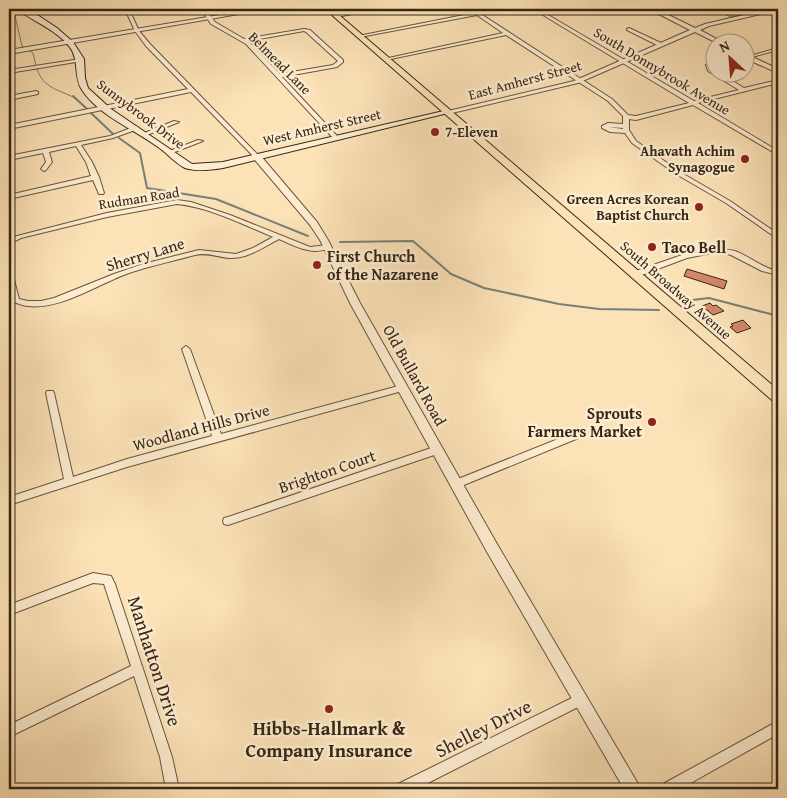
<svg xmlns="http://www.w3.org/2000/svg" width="787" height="798" font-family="'Gentium Book Plus',serif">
<rect width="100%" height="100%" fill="#fce2b7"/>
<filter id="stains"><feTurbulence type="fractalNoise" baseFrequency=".004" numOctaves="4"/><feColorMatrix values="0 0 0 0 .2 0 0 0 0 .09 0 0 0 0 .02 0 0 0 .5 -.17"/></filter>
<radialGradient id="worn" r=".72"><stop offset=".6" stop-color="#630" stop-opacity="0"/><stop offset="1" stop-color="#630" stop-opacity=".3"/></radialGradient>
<!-- green -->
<path fill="#c2c28c" stroke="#7c7450" d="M713,9H769L731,17Z"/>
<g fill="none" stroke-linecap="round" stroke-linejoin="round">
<!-- stream-far1 -->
<g stroke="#778077" stroke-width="1">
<path d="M9,13L15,16L22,46L25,48"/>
<path d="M28,50L33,53L36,66"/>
<path d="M37,69C44,89 58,89 75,98"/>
</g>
<!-- stream -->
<g stroke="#778077" stroke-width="2">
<path d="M73,96L87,109"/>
<path d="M90,112L113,134"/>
<path d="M119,138L140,153L147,188L216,199L308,236"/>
<path d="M340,242L413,241L451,274L484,288L559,304L599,309L659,310"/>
<path d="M684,301L709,298L778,316"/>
</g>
</g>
<!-- building -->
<g fill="#d1866d" stroke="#352614">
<path d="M687,269L727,281L724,289L684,276Z"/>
<path d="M710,303L713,306L716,305L724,311L713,315L702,306Z"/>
<path d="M743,320L751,328L737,333L730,327L733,326L731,324Z"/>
</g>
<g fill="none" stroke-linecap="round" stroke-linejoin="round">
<!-- minor casing -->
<g stroke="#67553d" stroke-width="2">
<g id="minor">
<path d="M125,9H129L139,31L150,44L259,156V158H255L191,92L9,129V125L188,89L146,46L135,31Z"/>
<path d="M201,9H205L215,22L244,39L304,29L310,30L343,60V62L337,67L282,77L338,137V139H334L246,44L211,24ZM304,31L306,32L338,61L333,65L280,74L248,41Z"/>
<path d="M372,9H380L336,17L334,16Z"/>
<path d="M468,9H473L612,99L628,115L636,116L689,103L533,9H538L694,101L739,90L708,71L706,65L714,61V64L712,66L714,72H718L744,88L778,80V83L698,103L778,151V155L693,105L636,120L629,119V130L636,141L680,172L730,201L778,234V239L726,203L676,174L632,143L625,133L610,132L602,128V126L608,123L623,124V116L608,101L506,35L386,60L384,59L503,33L477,15L360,37L358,36L474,13ZM608,127L623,128V129Z"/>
<path d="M629,28L663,44V45L659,46L627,30V29Z"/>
<path d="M778,48V50L748,58L746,57Z"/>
<path d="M80,59H82V61L9,73V70Z"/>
<path d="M36,91L38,92V94L9,100V96Z"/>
<path d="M174,121L179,122L147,135L142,134Z"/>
<path d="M136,126L139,128L138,129L113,138L81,145L92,162L99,177L104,193L103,194H99L93,180L9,199V195L91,176L86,162L76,146L49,152L52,162L46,170L44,171L41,169L46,162L43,153L9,160V156L110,136Z"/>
<path d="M198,140L203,141L172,153L167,152Z"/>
<path d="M177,200L191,202L230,215L310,247L327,245L331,247C314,257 295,246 279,239C264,247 247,259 229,258C218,257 207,252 195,255C173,261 150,266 129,273C98,284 61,310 28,306C23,306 18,303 13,302L12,300L9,288V274L13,276L19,299L28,301H41L54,298L114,274L143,264L199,250L236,254L253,248L273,237C244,225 209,207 177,204L107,217L21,238L9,244V239L17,236L107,213Z"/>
<path d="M712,249C720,249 727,249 735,251C751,257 762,268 778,271V275L762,271L731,255L723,253H712L687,258L639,276H636L632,274L633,272L682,255Z"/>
<path d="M186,346L190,349L221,434L402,385L406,388L402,391L127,467L9,505V497L64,479L46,393L47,391H53L54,393L73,477L127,459L212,436L182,349Z"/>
<path d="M578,431L581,433L583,435L581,437L459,487L456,488L453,487L451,484L453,481Z"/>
<path d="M437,446L440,447L442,450L440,453L228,525L224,524L223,521L224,518L228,517Z"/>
<path d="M93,573L111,576L115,584L172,757L179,789H166L160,757L134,676L9,737V725L131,666L104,584L93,583L9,615V605Z"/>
<path d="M580,694L584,696L586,700L584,704L416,789H397L398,784Z"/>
<path d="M778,721V734L680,789H662L663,784Z"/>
</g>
</g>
<!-- tertiary casing -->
<g stroke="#67553d" stroke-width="2">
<g id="tertiary">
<path d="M256,9H268L9,54V50Z"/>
<path d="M649,9H656L695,28L705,24L770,9L778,10L709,26L700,30L722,42H715L695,32L578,83L448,114L444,112L574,81L690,30Z"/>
<path d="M744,53L778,69V73L744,58Z"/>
<path d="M254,155H260L317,222L328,240L360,303L497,544L641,789H624L487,552L350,303L320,240L310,225L254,159Z"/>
</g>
</g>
<!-- secondary casing -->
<g stroke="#352614" stroke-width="2">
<path id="secondary" d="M17,9H24L39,16L57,28L73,42L84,59L85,78L88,88L111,109L192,164L223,162L448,110L452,112L223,168C211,170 197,172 185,168C175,163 167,153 158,147C134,129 99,116 82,90C73,76 80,60 69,46C55,29 34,22 17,9Z"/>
</g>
<!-- primary casing -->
<g stroke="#352614" stroke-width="2">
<path id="primary" d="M325,9H332L778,390V402L773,401Z"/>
</g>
<!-- minor -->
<use href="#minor" fill="#fdecd0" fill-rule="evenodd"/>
<!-- tertiary -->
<use href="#tertiary" fill="#fdecd0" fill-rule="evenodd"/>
<!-- secondary -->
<use href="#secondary" fill="#fdecd0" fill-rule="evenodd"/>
<!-- primary -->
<use href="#primary" fill="#fce2b7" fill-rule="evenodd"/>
</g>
<!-- markers -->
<g fill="#8f2418" stroke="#fdecd0" stroke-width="2">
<circle cx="435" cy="132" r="5"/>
<circle cx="745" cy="159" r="5"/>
<circle cx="699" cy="207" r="5"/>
<circle cx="652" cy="247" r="5"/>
<circle cx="317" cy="265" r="5"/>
<circle cx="652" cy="422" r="5"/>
<circle cx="329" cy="709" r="5"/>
</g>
<g text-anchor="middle" stroke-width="5" stroke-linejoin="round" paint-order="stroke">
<!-- far-street labels -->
<g font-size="14" fill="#352614" stroke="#fdecd0">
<text transform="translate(280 63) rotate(45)" y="5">Belmead Lane</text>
<text transform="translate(662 71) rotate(31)" y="5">South Donnybrook Avenue</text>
<text transform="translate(525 80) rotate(-15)" y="5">East Amherst Street</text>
<text transform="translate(141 114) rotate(37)" y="5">Sunnybrook Drive</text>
<text transform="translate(322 127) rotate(-13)" y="5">West Amherst Street</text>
<text transform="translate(139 198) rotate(-9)" y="5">Rudman Road</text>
<text transform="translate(676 290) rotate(41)" y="5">South Broadway Avenue</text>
</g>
<!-- far-poi labels -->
<g font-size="14" font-weight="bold" fill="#352614" stroke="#fdecd0" text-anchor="end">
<text x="445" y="137" text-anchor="start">7-Eleven</text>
<text x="735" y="156">Ahavath Achim<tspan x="735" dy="16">Synagogue</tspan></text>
<text x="689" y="204">Green Acres Korean<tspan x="689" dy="16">Baptist Church</tspan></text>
</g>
<!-- poi labels -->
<g font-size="16" font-weight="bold" fill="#352614" stroke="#fdecd0" text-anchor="start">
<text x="662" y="253">Taco Bell</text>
<text x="327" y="262">First Church<tspan x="327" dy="18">of the Nazarene</tspan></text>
<text x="642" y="419" text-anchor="end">Sprouts<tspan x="642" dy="18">Farmers Market</tspan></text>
</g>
<!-- street labels -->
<g font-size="16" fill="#352614" stroke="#fdecd0">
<text transform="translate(145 254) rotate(-17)" y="6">Sherry Lane</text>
<text transform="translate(415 375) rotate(61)" y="6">Old Bullard Road</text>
<text transform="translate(201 427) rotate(-15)" y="6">Woodland Hills Drive</text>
<text transform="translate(327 471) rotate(-19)" y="6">Brighton Court</text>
</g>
<!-- near-street labels -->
<g font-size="19" fill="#352614" stroke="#fdecd0">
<text transform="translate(155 661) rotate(72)" y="7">Manhatton Drive</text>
<text transform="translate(483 728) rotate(-27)" y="7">Shelley Drive</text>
</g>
<!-- near-poi labels -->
<g font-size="19" font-weight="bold" fill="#352614" stroke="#fdecd0">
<text x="329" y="735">Hibbs-Hallmark &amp;<tspan x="329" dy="22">Company Insurance</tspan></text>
</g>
</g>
<!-- margin -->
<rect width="787" height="798" fill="none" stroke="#fce2b7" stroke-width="30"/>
<rect x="10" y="10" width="767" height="778" fill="none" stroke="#352614" stroke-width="2.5"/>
<rect x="15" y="15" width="757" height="768" fill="none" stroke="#352614"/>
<!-- north arrow -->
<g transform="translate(730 58) rotate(334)"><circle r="24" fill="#fdecd0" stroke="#ad9d85"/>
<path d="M0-4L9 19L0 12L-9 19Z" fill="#8f2418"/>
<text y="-8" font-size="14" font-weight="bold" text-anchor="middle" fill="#352614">N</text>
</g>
<rect width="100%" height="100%" filter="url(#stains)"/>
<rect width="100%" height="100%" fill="url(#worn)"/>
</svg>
